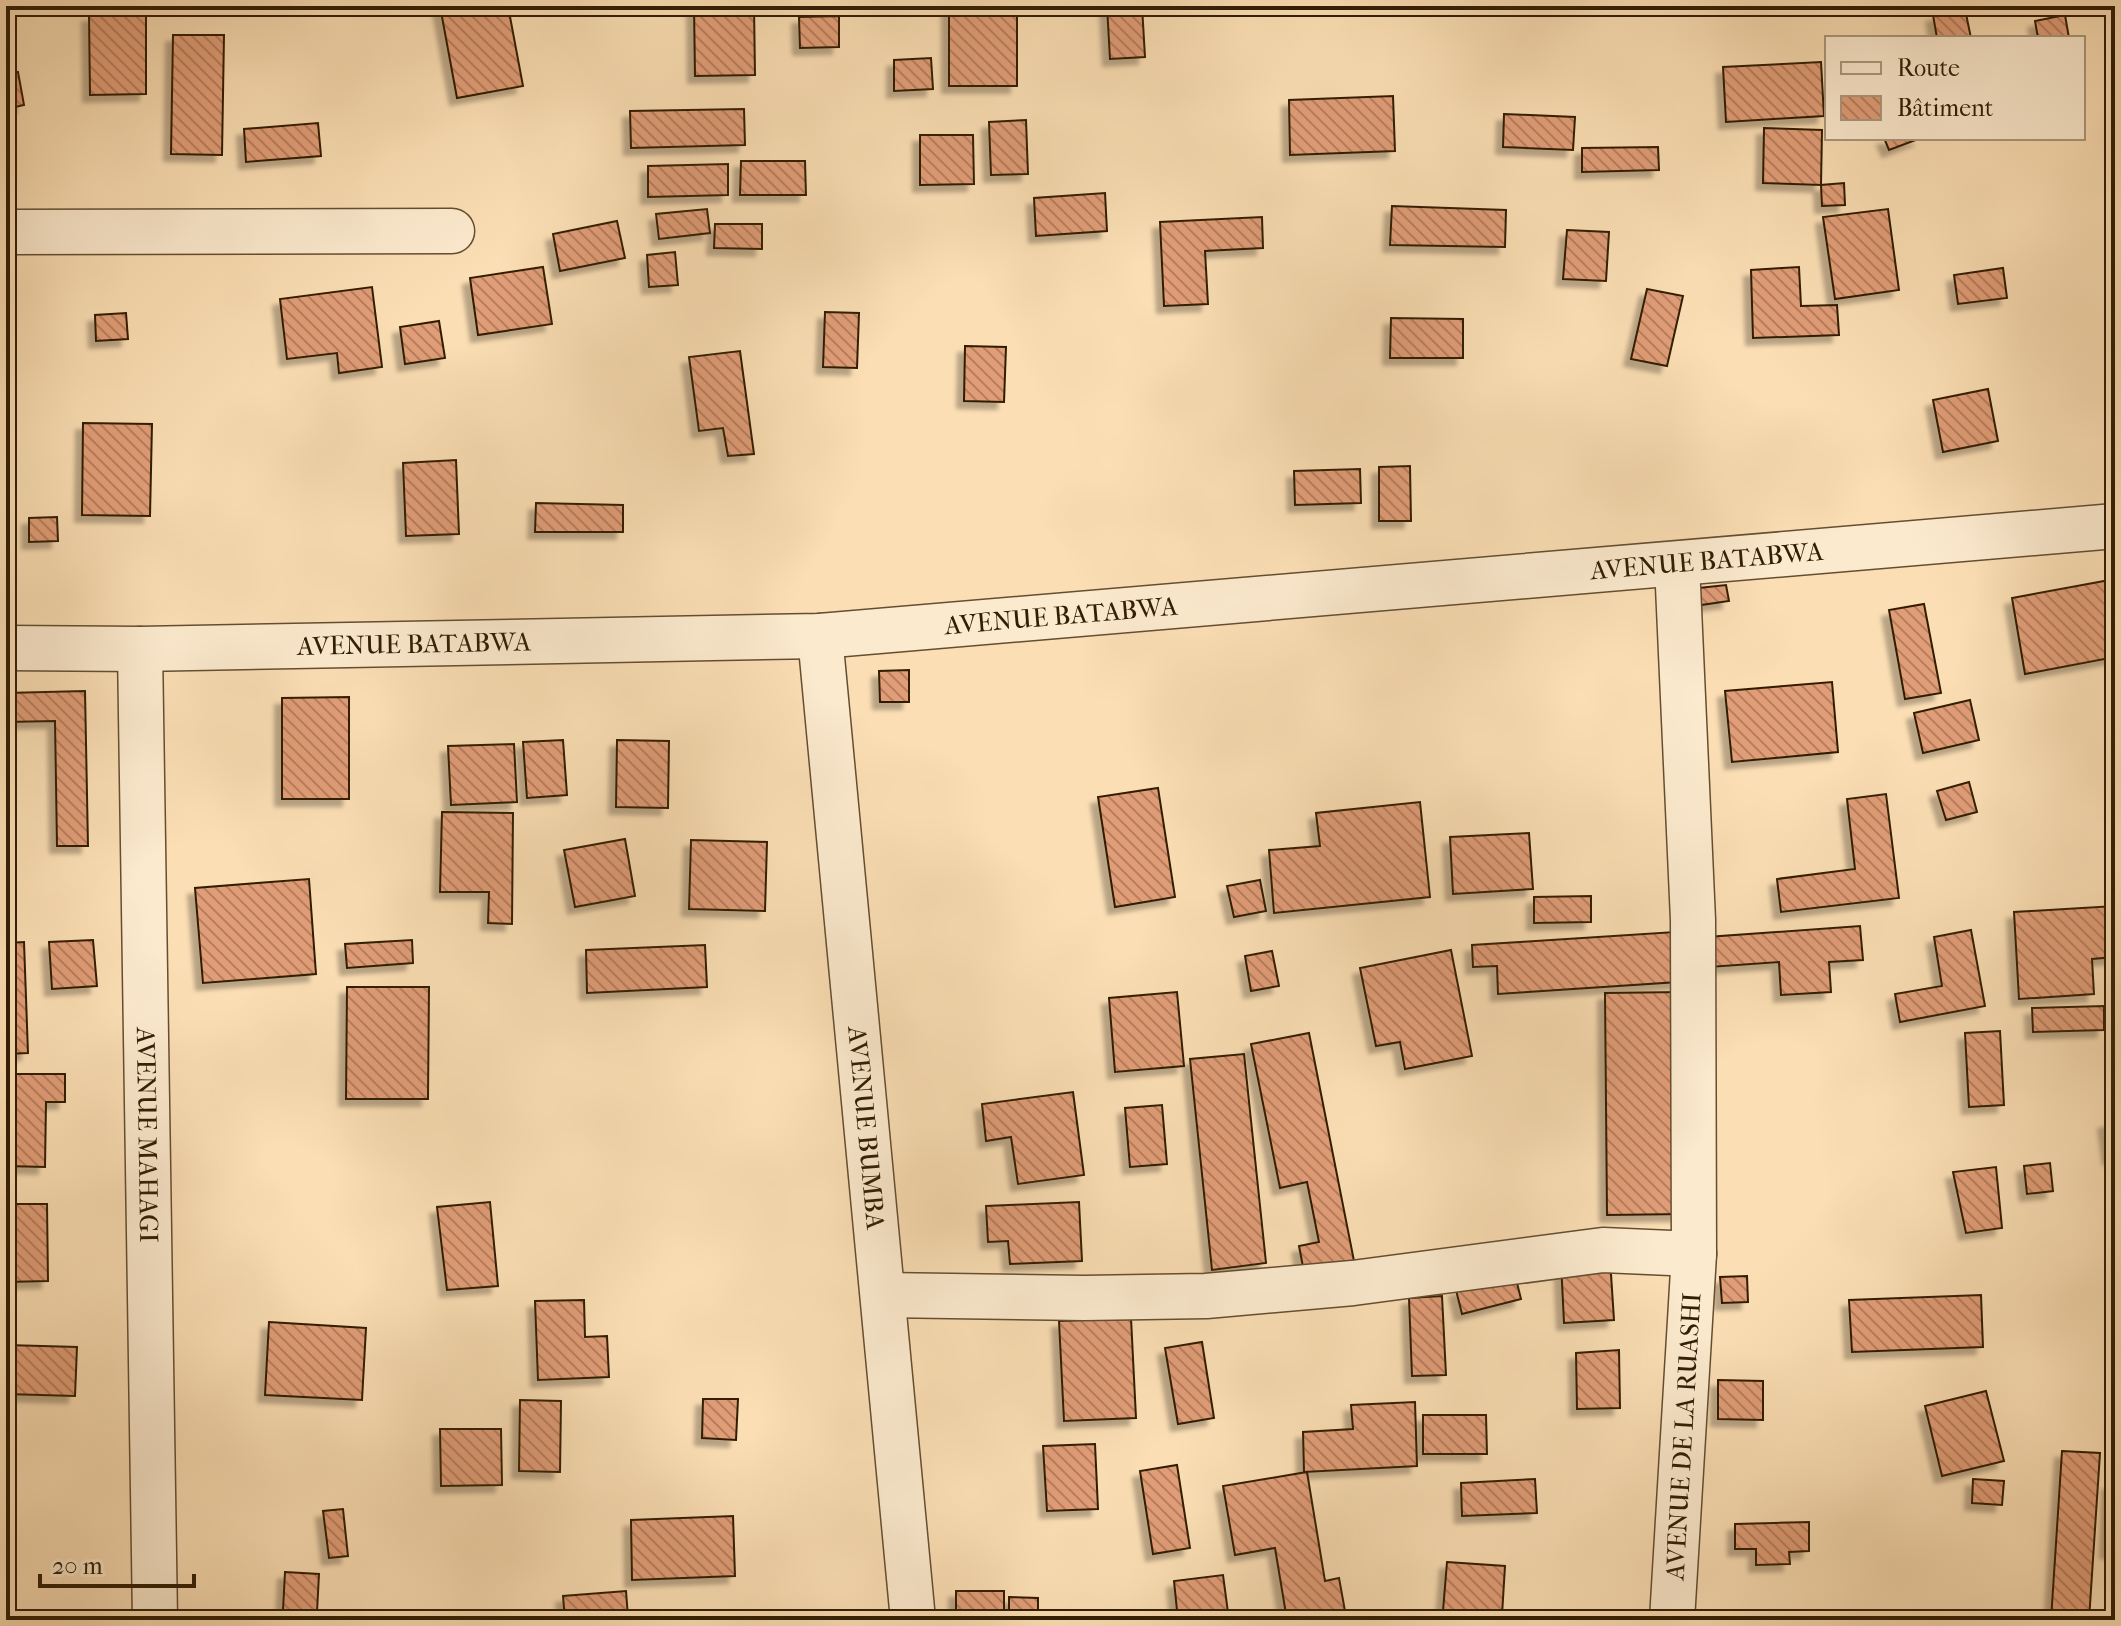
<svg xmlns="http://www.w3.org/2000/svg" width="2121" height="1626" font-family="'IM FELL French Canon',serif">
<defs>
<pattern id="building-back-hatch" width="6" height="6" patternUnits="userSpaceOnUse" patternTransform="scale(2)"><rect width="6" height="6" fill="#e19d77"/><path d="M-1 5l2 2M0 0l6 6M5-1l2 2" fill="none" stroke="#b77f5f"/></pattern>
<filter id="shadow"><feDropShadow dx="-7" dy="7" stdDeviation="2" flood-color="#0004"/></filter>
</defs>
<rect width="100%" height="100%" fill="#fbdeb4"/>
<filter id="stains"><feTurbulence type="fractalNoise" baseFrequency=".0025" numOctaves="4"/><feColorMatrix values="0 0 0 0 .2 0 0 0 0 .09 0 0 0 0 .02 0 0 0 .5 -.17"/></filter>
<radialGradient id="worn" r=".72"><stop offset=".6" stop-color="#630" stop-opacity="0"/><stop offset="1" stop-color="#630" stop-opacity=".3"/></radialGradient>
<!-- building -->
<g fill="url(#building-back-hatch)" stroke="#311e04" stroke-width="2" filter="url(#shadow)">
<path d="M440,6H508L523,86L457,98Z"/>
<path d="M694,6H754L755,75L695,76Z"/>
<rect x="949" y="6" width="68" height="80"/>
<path d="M1107,6H1142L1145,57L1110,59Z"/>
<path d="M1965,9L1971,38H1937L1933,15Z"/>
<path d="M146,14V94L90,95L89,15Z"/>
<path d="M2065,15L2069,38H2038L2035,21Z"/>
<path d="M839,16V47L800,48L799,17Z"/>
<path d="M173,35H224L222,155L171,154Z"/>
<path d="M931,58L933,89L894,91V60Z"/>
<path d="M1821,62L1824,116L1726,122L1723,67Z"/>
<path d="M18,72L24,105L6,109V74Z"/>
<path d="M1393,96L1395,151L1290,155L1289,100Z"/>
<path d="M744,109L745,145L631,148L630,111Z"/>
<path d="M1504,114L1575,117L1573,150L1503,147Z"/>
<path d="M1026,120L1028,174L991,175L989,122Z"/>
<path d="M318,123L321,156L246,162L244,129Z"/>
<path d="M1764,128L1822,130L1821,185L1763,183Z"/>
<path d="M920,135H973L974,184L920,185Z"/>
<path d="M1884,138H1921L1889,150Z"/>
<path d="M1658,147L1659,170L1582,172V148Z"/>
<path d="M741,161H805L806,195H740Z"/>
<path d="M728,164V195L648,197V166Z"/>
<path d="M1844,183L1845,205L1822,206L1821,185Z"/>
<path d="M1105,193L1107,231L1036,236L1034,198Z"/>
<path d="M1392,206L1506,210L1505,247L1390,245Z"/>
<path d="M707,209L710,233L659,239L656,214Z"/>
<path d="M1888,209L1899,290L1835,299L1823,217Z"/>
<path d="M1262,217L1263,248L1205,251L1208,304L1164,306L1160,222Z"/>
<path d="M617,221L625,258L560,271L553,234Z"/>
<path d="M715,224H762V249L714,248Z"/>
<path d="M1567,230L1609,232L1606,281L1563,279Z"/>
<path d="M675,252L678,285L649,287L647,255Z"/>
<path d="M543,267L552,324L478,335L470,278Z"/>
<path d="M1799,267L1801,306L1837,305L1839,335L1753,338L1751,270Z"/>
<path d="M2003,268L2007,298L1958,304L1954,275Z"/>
<path d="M372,287L382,367L339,373L337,353L287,359L280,299Z"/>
<path d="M1647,289L1683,296L1667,366L1631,359Z"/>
<path d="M825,312L859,313L857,368L823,367Z"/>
<path d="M126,313L128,339L96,341L95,315Z"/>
<path d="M1391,318L1463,319V358H1390Z"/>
<path d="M439,321L445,358L405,364L400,327Z"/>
<path d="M965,346L1006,347L1004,402L964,401Z"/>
<path d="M740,351L754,454L728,456L723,428L699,431L689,357Z"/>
<path d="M1988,389L1998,441L1943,452L1933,400Z"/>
<path d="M83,423L152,424L150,516L82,515Z"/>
<path d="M456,460L459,534L406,536L403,463Z"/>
<path d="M1410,466L1411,521H1379V467Z"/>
<path d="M1360,469L1361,503L1295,505L1294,471Z"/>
<path d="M536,503L623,505V532H535Z"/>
<path d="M57,517L58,541L29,542V518Z"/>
<path d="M2115,579V657L2025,674L2012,598Z"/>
<path d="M1726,585L1729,601L1701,605L1699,588Z"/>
<path d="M1924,604L1941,693L1905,699L1889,610Z"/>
<path d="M909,670V702H880L879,671Z"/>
<path d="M1832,682L1838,752L1732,762L1725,691Z"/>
<path d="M85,691L88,846H57L55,721L6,722V693Z"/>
<path d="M349,697V799H282V698Z"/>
<path d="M1970,700L1979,740L1923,753L1914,713Z"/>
<path d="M563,740L567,795L527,798L523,742Z"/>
<path d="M617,740L669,741L668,808L616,807Z"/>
<path d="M514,744L517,802L451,805L448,746Z"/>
<path d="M1969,782L1977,812L1946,820L1937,791Z"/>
<path d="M1158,788L1175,897L1115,907L1098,797Z"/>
<path d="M1886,794L1899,898L1781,912L1777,879L1855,869L1847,799Z"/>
<path d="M1420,802L1430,897L1274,913L1269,850L1320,846L1316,813Z"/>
<path d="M442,812L513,813L512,924L488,923L489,892H440Z"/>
<path d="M1529,833L1533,889L1453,894L1450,837Z"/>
<path d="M625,839L635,896L575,907L564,850Z"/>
<path d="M691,840L767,842L765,911L689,909Z"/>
<path d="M309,879L316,974L203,983L195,888Z"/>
<path d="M1260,880L1266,911L1234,917L1227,886Z"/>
<path d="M1591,896V922L1534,923V897Z"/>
<path d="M2115,906V957L2092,959L2094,994L2019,999L2014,912Z"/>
<path d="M1860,926L1863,960L1829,962L1831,992L1781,995L1779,962L1709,967L1707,937Z"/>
<path d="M1971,930L1985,1006L1900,1022L1895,994L1942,986L1934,937Z"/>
<path d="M1675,932L1678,982L1498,994L1497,966L1473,967L1472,945Z"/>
<path d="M93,940L97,986L52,989L49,942Z"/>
<path d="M412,940L413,963L347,968L345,944Z"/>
<path d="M24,942L28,1053L6,1054V943Z"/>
<path d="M705,945L707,987L587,993L586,950Z"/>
<path d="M1451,950L1472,1056L1405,1069L1400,1042L1376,1046L1360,968Z"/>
<path d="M1272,951L1279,986L1251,991L1245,956Z"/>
<path d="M347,987H429L428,1099H346Z"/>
<path d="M1177,992L1184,1066L1115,1072L1109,998Z"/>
<path d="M1682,992L1685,1214L1607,1215L1605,993Z"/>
<path d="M2104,1006V1030L2033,1032L2032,1008Z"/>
<path d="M2000,1031L2004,1105L1969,1107L1965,1033Z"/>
<path d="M1309,1033L1354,1261L1304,1272L1299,1246L1319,1242L1307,1182L1280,1188L1251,1044Z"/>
<path d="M1244,1054L1266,1263L1212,1270L1190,1059Z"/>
<path d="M6,1074H65V1102H46L45,1167L6,1166Z"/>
<path d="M1073,1092L1084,1175L1018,1184L1011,1137L986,1141L982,1104Z"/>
<path d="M1162,1105L1167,1164L1130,1167L1125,1108Z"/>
<path d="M2115,1120V1157L2110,1158L2105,1122Z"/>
<path d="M2050,1163L2053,1191L2027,1194L2024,1166Z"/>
<path d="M1996,1167L2002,1228L1966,1233L1953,1172Z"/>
<path d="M490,1202L498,1286L447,1290L437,1207Z"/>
<path d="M1079,1202L1082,1261L1010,1264L1008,1241L988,1242L986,1206Z"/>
<path d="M6,1204H47L48,1281L6,1282Z"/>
<path d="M1610,1259L1614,1320L1564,1323L1561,1262Z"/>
<path d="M1515,1275L1521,1299L1462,1314L1456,1290Z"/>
<path d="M1747,1276L1748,1302L1722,1303L1720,1277Z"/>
<path d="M1981,1295L1983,1347L1852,1352L1849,1300Z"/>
<path d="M1442,1296L1446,1375L1412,1376L1409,1298Z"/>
<path d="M584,1300L585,1337L607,1336L609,1377L538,1380L535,1301Z"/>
<path d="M1131,1318L1136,1418L1064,1421L1059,1321Z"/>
<path d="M269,1322L366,1328L362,1400L265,1395Z"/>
<path d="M1202,1342L1214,1418L1178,1424L1165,1348Z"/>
<path d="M6,1345L77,1347L75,1396L6,1394Z"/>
<path d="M1619,1350L1620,1408L1577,1409L1576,1353Z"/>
<path d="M1718,1380L1763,1381V1420L1718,1419Z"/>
<path d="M1986,1391L2004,1461L1942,1476L1925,1406Z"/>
<path d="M703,1399H738L736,1440L702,1438Z"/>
<path d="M520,1400L561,1401L560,1472L519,1471Z"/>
<path d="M1415,1402L1417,1466L1304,1472L1303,1432L1353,1429L1351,1405Z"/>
<path d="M1423,1415H1486L1487,1454H1423Z"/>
<path d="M440,1429H501L502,1485L441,1486Z"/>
<path d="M1095,1444L1098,1509L1047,1511L1043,1446Z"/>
<path d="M2062,1451L2100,1453L2089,1620H2051Z"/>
<path d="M1177,1465L1190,1548L1153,1554L1140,1471Z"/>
<path d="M1307,1472L1325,1581L1339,1578L1345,1611L1287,1620L1275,1548L1235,1555L1223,1486Z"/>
<path d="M1535,1479L1537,1513L1462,1516L1461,1483Z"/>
<path d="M1973,1479L2004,1481L2002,1505L1972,1503Z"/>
<path d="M2109,1483H2115V1552L2107,1551Z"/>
<path d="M343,1509L348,1556L329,1558L323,1511Z"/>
<path d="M733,1516L735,1576L632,1580L631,1520Z"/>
<path d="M1809,1522V1551L1789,1552L1790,1564L1756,1565V1549H1735V1524Z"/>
<path d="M1447,1562L1505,1566L1502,1615L1443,1611Z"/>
<path d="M285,1572L319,1574L317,1612L283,1610Z"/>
<path d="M1223,1575L1229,1620H1178L1174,1581Z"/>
<path d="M626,1591L628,1617L565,1620L563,1596Z"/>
<rect x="956" y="1591" width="48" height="28"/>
<path d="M1009,1597L1038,1598V1618H1009Z"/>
</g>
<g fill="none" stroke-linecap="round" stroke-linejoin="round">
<!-- minor casing -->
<g stroke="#644e30" stroke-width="47">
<g id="minor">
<path d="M6,232L452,231"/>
<path id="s1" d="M820,636L913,1620"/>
<path id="s2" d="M6,648L140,649L820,636L2115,526"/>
<path id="s3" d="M140,649L155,1620"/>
<path d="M883,1295L1084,1298L1206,1296L1353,1283L1603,1250L1694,1254"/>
<path id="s4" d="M1672,1620L1694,1254L1693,920L1677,564"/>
</g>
</g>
<!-- minor -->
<use href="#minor" stroke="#fceace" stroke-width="44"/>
</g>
<g text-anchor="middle" stroke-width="7" stroke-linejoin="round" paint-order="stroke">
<!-- street labels -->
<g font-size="26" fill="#311e04" stroke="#fceace">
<text dy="9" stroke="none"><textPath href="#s2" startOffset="1704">AVENUE BATABWA</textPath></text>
<text dy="9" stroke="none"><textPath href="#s2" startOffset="1056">AVENUE BATABWA</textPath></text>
<text dy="9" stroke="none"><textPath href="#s2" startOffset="408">AVENUE BATABWA</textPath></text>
<text dy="9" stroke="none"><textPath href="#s1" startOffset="494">AVENUE BUMBA</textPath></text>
<text dy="9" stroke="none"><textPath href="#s3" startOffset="486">AVENUE MAHAGI</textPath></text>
<text dy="9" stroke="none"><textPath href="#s4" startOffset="184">AVENUE DE LA RUASHI</textPath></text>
</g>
</g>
<!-- margin -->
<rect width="2121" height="1626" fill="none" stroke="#fbdeb4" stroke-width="32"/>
<rect x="8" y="8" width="2105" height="1610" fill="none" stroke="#311e04" stroke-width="4"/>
<rect x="16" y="16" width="2089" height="1594" fill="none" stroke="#311e04" stroke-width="2"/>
<!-- legend -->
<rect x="1825" y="36" width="260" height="104" fill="#fceace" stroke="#ab987d" stroke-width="2"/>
<rect x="1841" y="62" width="40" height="12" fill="#fceace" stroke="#ab987d" stroke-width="2"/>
<text x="1897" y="76" font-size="24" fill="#311e04">Route</text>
<rect x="1841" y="96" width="40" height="24" fill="url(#building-back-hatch)" stroke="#ab987d" stroke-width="2"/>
<text x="1897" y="116" font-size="24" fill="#311e04">Bâtiment</text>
<!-- scale -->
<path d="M40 1574v12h154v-12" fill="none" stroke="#311e04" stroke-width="4"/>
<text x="52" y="1574" font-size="24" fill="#311e04" stroke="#fceace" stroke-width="6" paint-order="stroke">20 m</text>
<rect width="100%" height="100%" filter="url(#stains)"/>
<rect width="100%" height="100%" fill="url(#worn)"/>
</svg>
